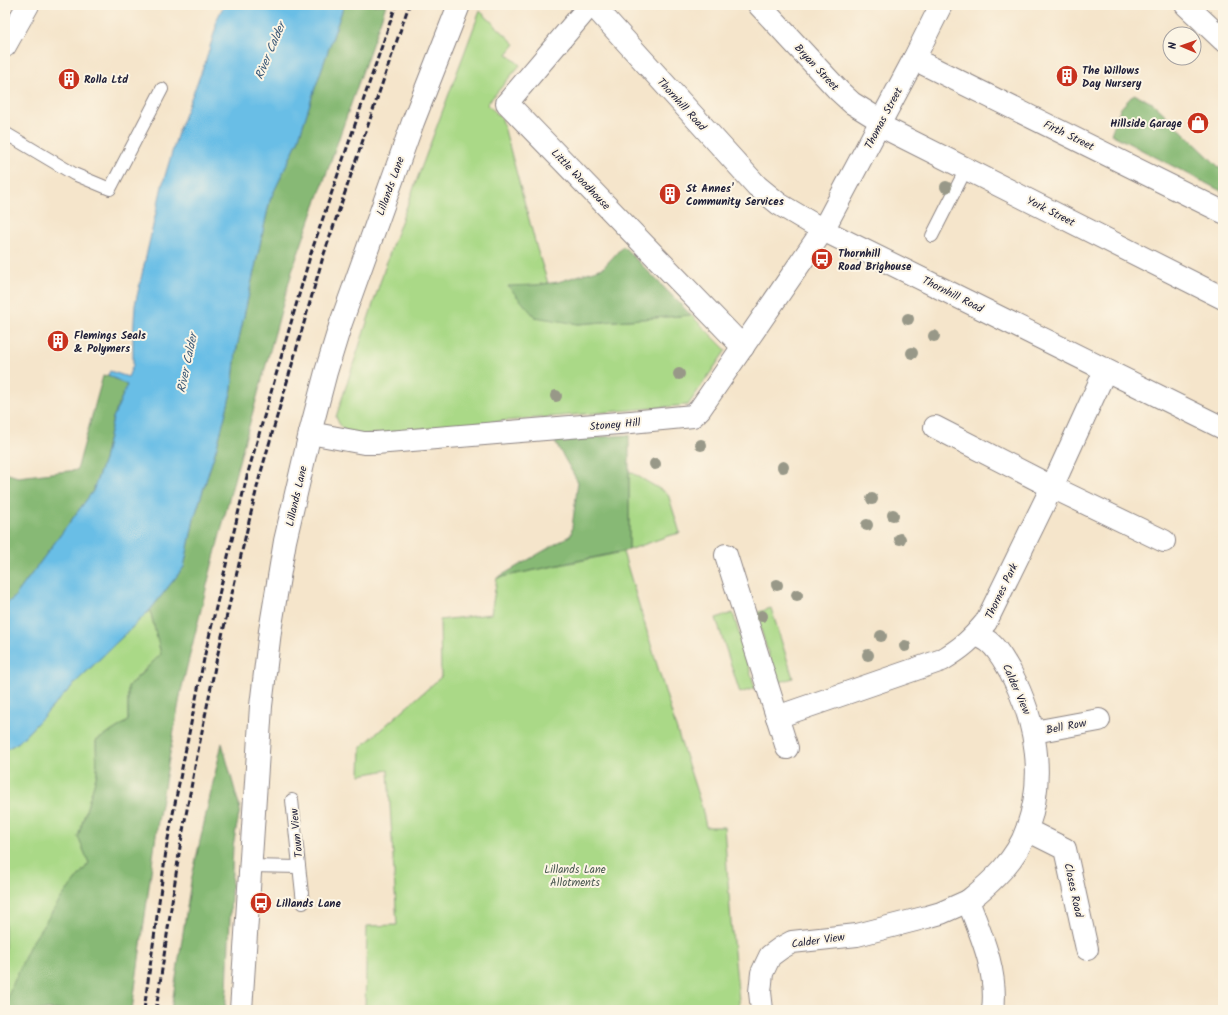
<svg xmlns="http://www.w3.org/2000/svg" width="1228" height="1015" font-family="Kalam,sans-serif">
<rect width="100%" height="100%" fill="#fcf5e5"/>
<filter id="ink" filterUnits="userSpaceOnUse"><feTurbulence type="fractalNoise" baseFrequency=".025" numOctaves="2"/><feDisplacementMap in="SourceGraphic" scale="8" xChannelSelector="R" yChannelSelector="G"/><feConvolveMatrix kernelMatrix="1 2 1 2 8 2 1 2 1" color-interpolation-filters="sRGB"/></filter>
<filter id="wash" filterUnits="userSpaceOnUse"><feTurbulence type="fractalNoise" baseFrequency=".012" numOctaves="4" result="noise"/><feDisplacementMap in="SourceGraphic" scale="16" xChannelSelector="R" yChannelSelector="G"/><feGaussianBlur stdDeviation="0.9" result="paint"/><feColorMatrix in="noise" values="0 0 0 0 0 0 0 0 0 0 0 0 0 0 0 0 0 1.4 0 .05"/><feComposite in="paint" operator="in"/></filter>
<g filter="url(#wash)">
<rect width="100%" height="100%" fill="#f5e5cb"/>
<!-- green -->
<g fill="#aad987" stroke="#667e61">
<path d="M480,11L515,44L507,54L520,65L487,104L502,119L537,249L548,283L537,285L508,287L578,324L691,315L726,350L688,405L470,424L355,436C345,432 340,427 336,417L392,246Z"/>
<path d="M629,471L668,494L680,533L668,536L629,550Z"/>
<path d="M623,552L674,721L702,808L706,827H724L731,922L740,1010H365L367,926L397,925L388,770L360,775L361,747L441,677L440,620L491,614L497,578Z"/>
<path d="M771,608L793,678L777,683L756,613Z"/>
<path d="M150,610L161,654L128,686V721L96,741L97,774L78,837L89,863L62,897L8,996V1010H5V750L19,742L78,680Z"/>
<path d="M733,613L755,688L740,693L716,618Z"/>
</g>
<!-- forest -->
<g fill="#87b974" stroke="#546e58">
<path d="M344,5H386L293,268L235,476L209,577L181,691L158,821L132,1010H8V996L29,947L62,897L89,863L78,837L97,774L96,741L128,721V687L161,654L150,610L184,567L194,519L218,443L232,389L236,352L270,200L298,141L314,91Z"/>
<path d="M1134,94L1150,102L1153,103L1221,169H1223V192L1111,134L1120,109Z"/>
<path d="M623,246L691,315L578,324L535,317L508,286L537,285L558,282L603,268Z"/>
<path d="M108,375L127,385L113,418L104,460L93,491L13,599L5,604V473L18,477L77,470L103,376Z"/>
<path d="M629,435V550L497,578L571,535L578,482L554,440Z"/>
<path d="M222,743L240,809L233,846L227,989L225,1010H171L191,881Z"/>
</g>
<!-- water -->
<path fill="#69bee6" stroke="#467090" d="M224,5H344L314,91L298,141L270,200L236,352L232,389L218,443L194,519L184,567L150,610L78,680L19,742L5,750V604L13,599L93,491L104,460L113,418L127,385L108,375L110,371L128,377L133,365V338L135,305L162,186L179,129L205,63L216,27V21Z"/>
</g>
<g filter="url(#ink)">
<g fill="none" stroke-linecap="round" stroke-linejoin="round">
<!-- lane casing -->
<g stroke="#8c8483" stroke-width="14">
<g id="lane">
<path d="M5,133L74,174L110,189L162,89"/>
<path d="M932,236L966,169"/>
<path d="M292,800L303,903"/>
<path d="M250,866L299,867"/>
</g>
</g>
<!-- street casing -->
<g stroke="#8c8483" stroke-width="24">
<g id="street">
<path d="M590,5L507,103L743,347"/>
<path d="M593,5L757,186L779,204L823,230L1223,428"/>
<path d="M759,5L839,91L852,103L881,121"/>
<path d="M5,46L28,5"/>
<path d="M914,59L1223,212"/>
<path d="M879,125L1223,298"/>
<path d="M935,427L1052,487L1164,541"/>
<path d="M310,433L364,443H376L631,422L693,416L700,409L823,230L914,59L941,5"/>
<path d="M726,555L787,748"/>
<path d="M976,634C980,637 985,639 989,642C998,649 1004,661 1010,671C1036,720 1046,776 1027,829C1017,859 992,882 968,901C981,935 998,972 993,1010"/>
<path d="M777,717L942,660C962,648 971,640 986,622L1052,487L1105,371"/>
<path d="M1034,732L1099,720"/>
<path d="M1027,830L1065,849L1087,949"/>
<path d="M241,1010L261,706L270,631L285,541L310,433L326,372L341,323L413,122L459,5"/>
<path d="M762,1010L760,992L762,973L770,956L781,948L792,942L857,935L927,917L941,913L968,901"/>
</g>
</g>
<!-- primary casing -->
<g stroke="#8c8483" stroke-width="24">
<path id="primary" d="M1186,5L1223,40"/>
</g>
<!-- lane -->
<use href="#lane" stroke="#fff" stroke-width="12"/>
<!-- street -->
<use href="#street" stroke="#fff" stroke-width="22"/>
<!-- primary -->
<use href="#primary" stroke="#fff" stroke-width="22"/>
<!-- rail -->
<g stroke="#22223b" stroke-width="3" stroke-dasharray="6 3" stroke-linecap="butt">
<path d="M144,1010L167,844L184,758L205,654L247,476L311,253L396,5"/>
<path d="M156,1010L180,847L196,761L217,657L259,479L323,257L409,5"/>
</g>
</g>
<!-- trees -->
<g fill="#989888">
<circle cx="946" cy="187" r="6"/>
<circle cx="908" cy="319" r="6"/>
<circle cx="934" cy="336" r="6"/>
<circle cx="912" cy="353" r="6"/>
<circle cx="679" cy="374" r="6"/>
<circle cx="556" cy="396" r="6"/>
<circle cx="701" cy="445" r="6"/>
<circle cx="655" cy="464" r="6"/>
<circle cx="783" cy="467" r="6"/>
<circle cx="872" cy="499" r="6"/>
<circle cx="893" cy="515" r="6"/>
<circle cx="867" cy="525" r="6"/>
<circle cx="900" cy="539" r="6"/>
<circle cx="777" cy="585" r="6"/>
<circle cx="797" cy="595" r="6"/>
<circle cx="762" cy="616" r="6"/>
<circle cx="881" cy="636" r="6"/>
<circle cx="905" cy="646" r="6"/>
<circle cx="868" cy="655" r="6"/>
</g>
</g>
<!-- icons -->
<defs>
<g id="building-disc" transform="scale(1.15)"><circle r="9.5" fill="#c8321e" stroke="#fcf5e5"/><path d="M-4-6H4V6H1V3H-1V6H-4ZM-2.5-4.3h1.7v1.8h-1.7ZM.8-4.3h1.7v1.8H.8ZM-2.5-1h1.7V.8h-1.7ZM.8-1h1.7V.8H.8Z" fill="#fff"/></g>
<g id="shop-disc" transform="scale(1.15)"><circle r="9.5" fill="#c8321e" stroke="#fcf5e5"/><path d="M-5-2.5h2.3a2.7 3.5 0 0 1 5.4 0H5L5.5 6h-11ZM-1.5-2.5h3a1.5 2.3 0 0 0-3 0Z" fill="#fff"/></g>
<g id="bus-disc" transform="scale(1.15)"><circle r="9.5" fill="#c8321e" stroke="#fcf5e5"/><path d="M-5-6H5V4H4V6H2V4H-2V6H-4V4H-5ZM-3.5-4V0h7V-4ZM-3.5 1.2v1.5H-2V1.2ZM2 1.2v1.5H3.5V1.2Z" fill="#fff"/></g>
</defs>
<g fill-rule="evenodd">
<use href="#building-disc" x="1067" y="76"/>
<use href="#building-disc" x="69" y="79"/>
<use href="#shop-disc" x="1198" y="123"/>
<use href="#building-disc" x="670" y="194"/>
<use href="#bus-disc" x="822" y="259"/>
<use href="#building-disc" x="58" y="341"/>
<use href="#bus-disc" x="261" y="903"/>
</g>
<g text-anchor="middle" stroke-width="4" stroke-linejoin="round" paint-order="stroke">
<!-- street labels -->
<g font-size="11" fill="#22223b" stroke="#fcf5e5">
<text transform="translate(817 67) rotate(47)" y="4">Bryan Street</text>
<text transform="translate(682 104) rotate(48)" y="4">Thornhill Road</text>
<text transform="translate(883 118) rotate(-62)" y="4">Thomas Street</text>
<text transform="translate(1069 135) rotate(26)" y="4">Firth Street</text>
<text transform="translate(581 179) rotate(46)" y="4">Little Woodhouse</text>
<text transform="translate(390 186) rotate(-70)" y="4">Lillands Lane</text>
<text transform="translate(1051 211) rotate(27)" y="4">York Street</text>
<text transform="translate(953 294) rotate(27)" y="4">Thornhill Road</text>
<text transform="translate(615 424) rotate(-5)" y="4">Stoney Hill</text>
<text transform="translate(296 496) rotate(-77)" y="4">Lillands Lane</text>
<text transform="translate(1001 591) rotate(-64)" y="4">Thornes Park</text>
<text transform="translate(1017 689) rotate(66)" y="4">Calder View</text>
<text transform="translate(1066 726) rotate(-11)" y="4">Bell Row</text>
<text transform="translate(296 833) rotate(-96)" y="4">Town View</text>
<text transform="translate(1074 890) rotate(78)" y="4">Closes Road</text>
<text transform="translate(818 940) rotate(-8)" y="4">Calder View</text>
</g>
<!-- poi labels -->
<g font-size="11" font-weight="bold" fill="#22223b" stroke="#fcf5e5" text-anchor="start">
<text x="1082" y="74">The Willows<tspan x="1082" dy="13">Day Nursery</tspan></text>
<text x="84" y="83">Rolla Ltd</text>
<text x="1182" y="127" text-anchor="end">Hillside Garage</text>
<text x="686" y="192">St Annes'<tspan x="686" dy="13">Community Services</tspan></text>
<text x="838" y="257">Thornhill<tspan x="838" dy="13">Road Brighouse</tspan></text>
<text x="74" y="339">Flemings Seals<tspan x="74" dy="13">&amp; Polymers</tspan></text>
<text x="276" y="907">Lillands Lane</text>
</g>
<!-- park labels -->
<g font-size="11" fill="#4b5952" stroke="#fcf5e5">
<text x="575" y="873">Lillands Lane<tspan x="575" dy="13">Allotments</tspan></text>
</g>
<!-- water labels -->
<g font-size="12" font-style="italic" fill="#3b5977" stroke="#fcf5e5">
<text transform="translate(270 51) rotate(-67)" y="4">River Calder</text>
<text transform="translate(187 363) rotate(-78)" y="4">River Calder</text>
</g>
</g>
<!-- margin -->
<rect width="1228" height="1015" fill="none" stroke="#fcf5e5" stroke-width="20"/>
<!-- north arrow -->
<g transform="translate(1182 46) rotate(272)"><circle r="19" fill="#fcf5e5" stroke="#a5a1a1"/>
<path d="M0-3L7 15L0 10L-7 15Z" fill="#c8321e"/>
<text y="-6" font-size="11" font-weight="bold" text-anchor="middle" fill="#22223b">N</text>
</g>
</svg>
